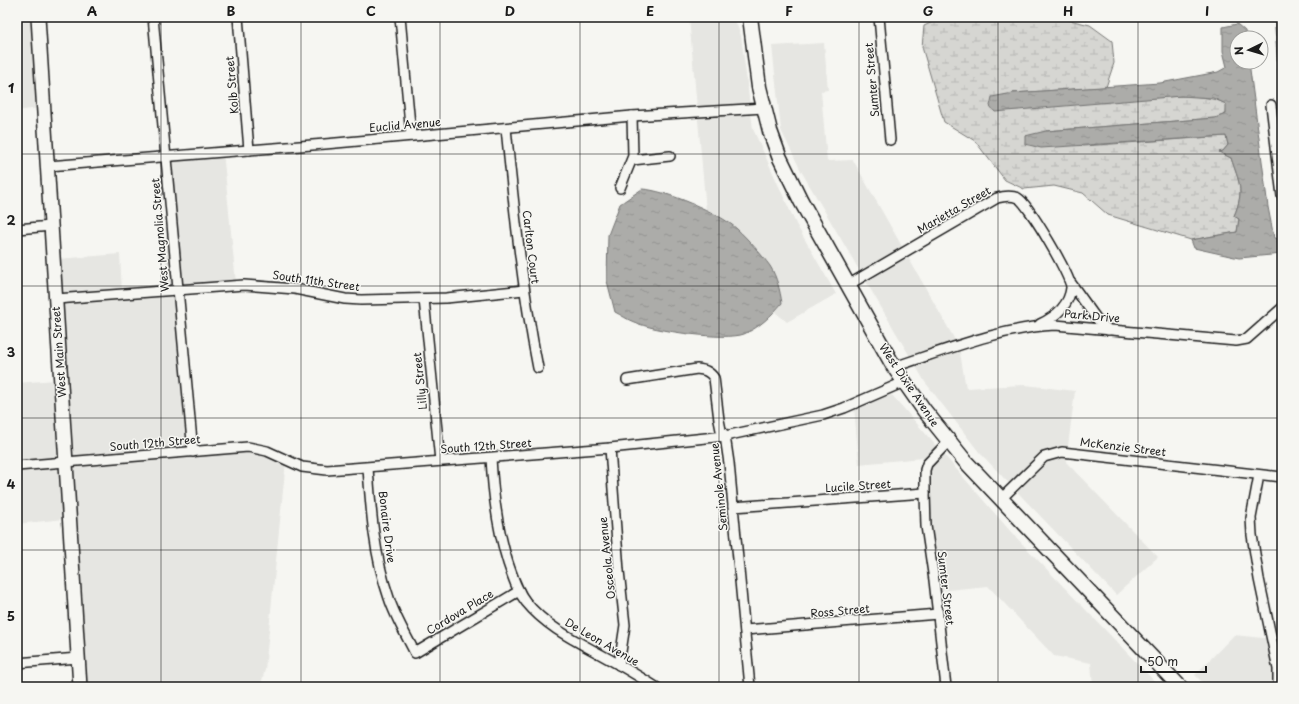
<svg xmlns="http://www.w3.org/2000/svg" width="1299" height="704" font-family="'Playpen Sans',sans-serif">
<defs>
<pattern id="wetland-marsh" width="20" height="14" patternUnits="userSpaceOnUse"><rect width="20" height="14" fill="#d6d6d2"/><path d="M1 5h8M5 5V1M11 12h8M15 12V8" fill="none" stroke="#b7b7b4"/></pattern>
<pattern id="water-ripples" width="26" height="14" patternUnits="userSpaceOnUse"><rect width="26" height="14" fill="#acaca9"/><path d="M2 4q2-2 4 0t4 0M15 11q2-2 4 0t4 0" fill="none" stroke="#939391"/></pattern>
</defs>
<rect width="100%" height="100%" fill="#f6f6f2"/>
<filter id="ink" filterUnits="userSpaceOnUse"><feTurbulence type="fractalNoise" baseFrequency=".025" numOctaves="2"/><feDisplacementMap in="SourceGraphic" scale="8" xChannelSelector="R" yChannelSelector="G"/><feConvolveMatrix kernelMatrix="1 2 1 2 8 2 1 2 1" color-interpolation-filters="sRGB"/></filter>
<g filter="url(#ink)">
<!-- built -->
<g fill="#e6e6e2">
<path d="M17,17H33L39,108L17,111Z"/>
<path d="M689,17H734L741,36L753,129L796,224L836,294L787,322L775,312L782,303L736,228L706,211Z"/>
<path d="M824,43L828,90L821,91L827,161L853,160L959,347L966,388L1025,385L1075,391L1066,462L1158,557L1116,595L979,452L925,382L801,171L781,130L772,46Z"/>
<path d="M223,151L236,283L178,288L192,452L257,447L286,461L265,670L260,687H85L58,259L120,254L122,293L166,289V156Z"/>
<path d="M56,380L64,519L17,524V383Z"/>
<path d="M892,395L1011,532L1160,687H1093L1091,663L1054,656L988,586L938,591L923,458L859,464L854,406Z"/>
<path d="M1234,635L1282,640V687H1207L1195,675Z"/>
</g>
<!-- wetland -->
<path fill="url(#wetland-marsh)" stroke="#797977" d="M943,17H1057L1090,25L1112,41L1114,63L1106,87L1013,93C1052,95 1091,99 1130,99C1162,99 1196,90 1227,104L1226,114L1215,118L1046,131L1083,146L1226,136L1228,145L1223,151L1219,152L1231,158C1239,182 1245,190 1234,216L1239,219L1237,232L1191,240L1108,215L1083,193L1054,186L1024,189L1005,180L975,141L944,122L922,47L924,26Z"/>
<!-- water -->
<g fill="url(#water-ripples)" stroke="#727271">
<path d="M1274,17H1282V97L1280,95Z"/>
<path d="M1237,24L1245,31L1246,38H1237V62H1249L1268,207L1274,238L1282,240V254L1239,258L1194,248L1191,240L1237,232L1239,219L1234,216C1245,190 1239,182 1231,158L1219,152L1223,151L1228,145L1226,136L1041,148L1025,144V136L1046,131L1215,118L1226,114V104L1213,98L1181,96L995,112L990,106L992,97L1013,93L1160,83L1218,72L1227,67L1223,51V27Z"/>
<path d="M642,189C665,190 720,213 737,229C747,238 762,255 770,266C777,277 780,291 782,303C771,316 760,327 744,334C726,341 653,331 634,322C628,320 621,315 615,312L607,281L608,235L620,204Z"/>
</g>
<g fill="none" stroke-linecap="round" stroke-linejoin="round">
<!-- street casing -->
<g stroke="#1c1c1c" stroke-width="12">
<g id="street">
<path d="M153,17L193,452"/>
<path d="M238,17L249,150"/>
<path d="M400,17L411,136"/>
<path d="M879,17L890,140"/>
<path d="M1271,105L1282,196"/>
<path d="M506,128C514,208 522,288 538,368"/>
<path d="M632,160L670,156"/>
<path d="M48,166L325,144L632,116L764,108"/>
<path d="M620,188L633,156L632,116"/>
<path d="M17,229L51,226"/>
<path d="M1071,283L1096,318L1108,330"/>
<path d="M848,285L997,198C1004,196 1011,195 1018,198C1028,203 1072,278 1071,288C1069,306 1055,317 1040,324"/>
<path d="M56,299L244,285L295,289L345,299L361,300L446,298L524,290"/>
<path d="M424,299L440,461"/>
<path d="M894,367C946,350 1000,328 1055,325L1236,341L1247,339L1282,308"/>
<path d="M627,380L697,369C705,370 709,371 714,378L719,420L721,430L725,436L729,463L750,687"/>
<path d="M610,448L619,571L625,625L619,665"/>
<path d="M491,458C493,495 497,528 508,563C513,577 517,591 526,602C548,629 579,642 609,659C625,668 640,677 656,687"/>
<path d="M17,466L248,447L267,451L302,467L327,470L610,448L725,436L823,415L844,408L904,382"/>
<path d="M368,468C371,512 374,555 389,598C395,617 406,635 415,653L519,591"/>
<path d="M1259,475L1251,518L1252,535L1259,579L1278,669V687"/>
<path d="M1001,499L1044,457L1062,452L1282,477"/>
<path d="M733,507L925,493"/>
<path d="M745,630L938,614"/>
<path d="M17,663L78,658"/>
<path d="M946,687L934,580L926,526L925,493V470L927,464L949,441"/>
</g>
</g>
<!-- secondary casing -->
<g stroke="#1c1c1c" stroke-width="16">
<path id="secondary" d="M38,17L80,687"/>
</g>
<!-- primary casing -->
<g stroke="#1c1c1c" stroke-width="17">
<path id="primary" d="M750,17L759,87L770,131L779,156L801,201L894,367L924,410L965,461L1180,687"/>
</g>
<!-- street -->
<use href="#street" stroke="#f6f6f2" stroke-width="9"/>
<!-- secondary -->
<use href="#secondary" stroke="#f6f6f2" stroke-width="13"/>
<!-- primary -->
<use href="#primary" stroke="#f6f6f2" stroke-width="14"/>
</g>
</g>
<!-- grid -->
<path fill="none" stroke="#1c1c1c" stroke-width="1" stroke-opacity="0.55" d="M161,17V687M301,17V687M440,17V687M580,17V687M719,17V687M859,17V687M998,17V687M1138,17V687M17,154H1282M17,286H1282M17,418H1282M17,550H1282"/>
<g text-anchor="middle" stroke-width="3" stroke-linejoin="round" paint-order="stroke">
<!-- street labels -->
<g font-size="11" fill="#1c1c1c" stroke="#f6f6f2">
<text transform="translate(872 80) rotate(-95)" y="4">Sumter Street</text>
<text transform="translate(232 85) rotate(-95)" y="4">Kolb Street</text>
<text transform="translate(405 125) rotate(-5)" y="4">Euclid Avenue</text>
<text transform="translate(954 210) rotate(-30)" y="4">Marietta Street</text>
<text transform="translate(160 235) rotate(-95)" y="4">West Magnolia Street</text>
<text transform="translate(531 247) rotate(83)" y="4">Carlton Court</text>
<text transform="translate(316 281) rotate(8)" y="4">South 11th Street</text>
<text transform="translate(1092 316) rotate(5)" y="4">Park Drive</text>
<text transform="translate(59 352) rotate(-94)" y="4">West Main Street</text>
<text transform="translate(420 381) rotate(-96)" y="4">Lilly Street</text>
<text transform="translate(909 385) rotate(56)" y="4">West Dixie Avenue</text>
<text transform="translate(155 443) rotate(-5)" y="4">South 12th Street</text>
<text transform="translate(486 446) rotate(-4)" y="4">South 12th Street</text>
<text transform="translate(1123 447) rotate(7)" y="4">McKenzie Street</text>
<text transform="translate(858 486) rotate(-4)" y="4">Lucile Street</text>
<text transform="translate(719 487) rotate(-96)" y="4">Seminole Avenue</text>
<text transform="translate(387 527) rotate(83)" y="4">Bonaire Drive</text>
<text transform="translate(607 558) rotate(-96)" y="4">Osceola Avenue</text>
<text transform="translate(946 588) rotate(83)" y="4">Sumter Street</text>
<text transform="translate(840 611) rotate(-5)" y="4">Ross Street</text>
<text transform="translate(460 612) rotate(-31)" y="4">Cordova Place</text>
<text transform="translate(602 642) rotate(30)" y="4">De Leon Avenue</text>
</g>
</g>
<!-- margin -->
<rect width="1299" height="704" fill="none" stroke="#f6f6f2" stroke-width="44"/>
<!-- north arrow -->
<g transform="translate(1249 50) rotate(265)"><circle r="19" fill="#f6f6f2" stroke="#9f9f9c"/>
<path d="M0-3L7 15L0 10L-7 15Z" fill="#1c1c1c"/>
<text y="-6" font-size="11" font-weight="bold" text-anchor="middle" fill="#1c1c1c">N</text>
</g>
<!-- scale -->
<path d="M1141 666v6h65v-6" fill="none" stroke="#1c1c1c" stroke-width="2"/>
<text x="1147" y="666" font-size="12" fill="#1c1c1c" stroke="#f6f6f2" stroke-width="3" paint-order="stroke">50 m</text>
<rect x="22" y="22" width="1255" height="660" fill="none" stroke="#1c1c1c" stroke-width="1.5"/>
<g font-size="13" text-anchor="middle" font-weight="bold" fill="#1c1c1c">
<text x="92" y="16">A</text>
<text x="231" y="16">B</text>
<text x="371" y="16">C</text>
<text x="510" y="16">D</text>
<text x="650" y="16">E</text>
<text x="789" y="16">F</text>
<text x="928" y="16">G</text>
<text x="1068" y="16">H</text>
<text x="1207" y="16">I</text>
<text x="11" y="93">1</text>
<text x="11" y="225">2</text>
<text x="11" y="357">3</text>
<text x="11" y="489">4</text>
<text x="11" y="621">5</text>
</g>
</svg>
